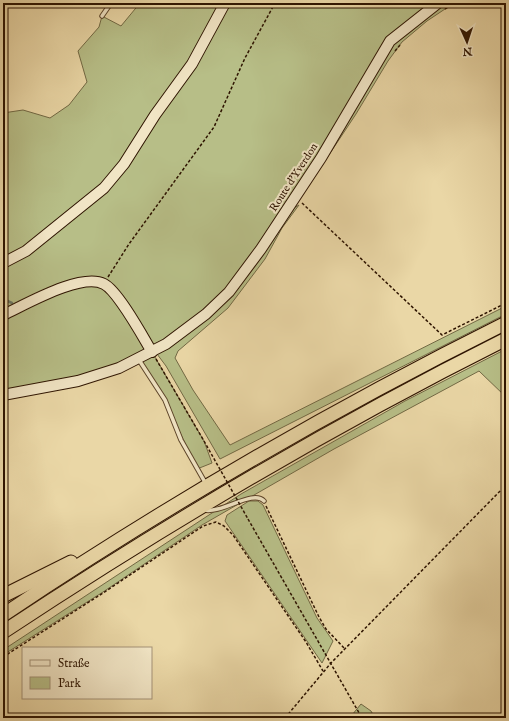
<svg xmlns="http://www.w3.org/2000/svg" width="509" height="721" font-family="'IM FELL English',serif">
<rect width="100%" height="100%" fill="#ead7a6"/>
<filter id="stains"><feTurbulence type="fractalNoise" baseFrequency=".005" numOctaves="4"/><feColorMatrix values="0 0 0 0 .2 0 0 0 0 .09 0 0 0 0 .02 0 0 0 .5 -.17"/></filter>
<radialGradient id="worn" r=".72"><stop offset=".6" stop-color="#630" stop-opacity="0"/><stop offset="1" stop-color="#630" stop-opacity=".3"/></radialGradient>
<!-- green -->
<g fill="#b7be87" stroke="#726944">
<path d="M140,3H436L388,40L339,127L229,292L152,352L204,441L212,463L197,469L168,407L138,359L129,364L3,395V113L23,110L50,118L69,105L87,82L78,51L99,27L102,16L121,26Z"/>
<path d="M441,3H454L427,21L402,42L388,61L356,114L303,194L391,42Z"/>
<path d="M299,205L282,228L265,259L228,308L178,351L175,358L193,390L230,445L506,306V314L220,459L166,366L157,354L207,318L292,209Z"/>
<path d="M506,349V397L479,371L334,449L202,525L103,592L3,655V650L241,494L405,401Z"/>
<path d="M249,501H258L263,505L317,618L333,641L322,663L225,521L227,515Z"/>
<path d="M361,704L371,711L375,718H354L352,715Z"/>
</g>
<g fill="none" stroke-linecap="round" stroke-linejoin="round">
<!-- stream -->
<path stroke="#6e7865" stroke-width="2.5" d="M3,299L12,303"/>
<!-- lane casing -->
<g stroke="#5d452a" stroke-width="5.5">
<g id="lane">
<path d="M102,16L111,3"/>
<path d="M139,360L165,400L181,440L206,484"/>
<path d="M204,510C222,514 253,489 264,501"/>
</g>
</g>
<!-- secondary casing -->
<g stroke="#2e1400" stroke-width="12">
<g id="secondary">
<path d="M3,263L26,251L104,188L124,164L155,115L192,64L225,3"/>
<path d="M3,315C25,305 81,272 104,284C118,291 143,337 152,352"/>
<path d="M3,395L78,381L119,368L166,344L206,314L229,292L261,249L321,158L390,41L438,3"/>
</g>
</g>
<!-- highway casing -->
<g stroke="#2e1400" stroke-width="15">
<g id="highway">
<path d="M3,596L71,562"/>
<path d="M3,615C164,507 333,409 506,323"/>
<path d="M3,632C165,525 332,426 506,339"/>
</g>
</g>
<!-- path -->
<g stroke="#2e1400" stroke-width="1.5" stroke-dasharray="3 2" stroke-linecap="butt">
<path d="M445,9L455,3"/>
<path d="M395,51L400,45"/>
<path d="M302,203L442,335L506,303"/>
<path d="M108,277L129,244L214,127L245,58L275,3"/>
<path d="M156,359L204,441"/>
<path d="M266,506L319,617L326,629L345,649"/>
<path d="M248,519L362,718"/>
<path d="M3,657L103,593L203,526L216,522L224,526L233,535L306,642L323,671"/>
<path d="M285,718L331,663L506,485"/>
</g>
<!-- lane -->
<use href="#lane" stroke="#f1e5c5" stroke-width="3.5"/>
<!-- secondary -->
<use href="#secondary" stroke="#f1e5c5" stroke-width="10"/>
<!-- highway -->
<use href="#highway" stroke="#ead7a6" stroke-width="13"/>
<!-- path-bridge -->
<path stroke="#2e1400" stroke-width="1.5" stroke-dasharray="3 2" stroke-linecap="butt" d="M204,441L248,519"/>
</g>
<g text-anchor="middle" stroke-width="4" stroke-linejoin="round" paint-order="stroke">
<!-- street labels -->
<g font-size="11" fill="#2e1400" stroke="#f1e5c5">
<text transform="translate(293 177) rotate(-57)" y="4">Route d'Yverdon</text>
</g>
</g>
<!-- margin -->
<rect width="509" height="721" fill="none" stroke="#ead7a6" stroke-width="16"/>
<rect x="4" y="4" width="501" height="713" fill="none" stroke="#2e1400" stroke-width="2"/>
<rect x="8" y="8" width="493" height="705" fill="none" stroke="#2e1400"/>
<!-- legend -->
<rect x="22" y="647" width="130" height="52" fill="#f1e5c5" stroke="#a39176"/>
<rect x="30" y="660" width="20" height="6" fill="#f1e5c5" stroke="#a39176"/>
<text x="58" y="667" font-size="12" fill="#2e1400">Straße</text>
<rect x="30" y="677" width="20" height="12" fill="#b7be87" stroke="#a39176"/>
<text x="58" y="687" font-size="12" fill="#2e1400">Park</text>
<!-- north arrow -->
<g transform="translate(467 42) rotate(177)" stroke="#f1e5c5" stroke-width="3" paint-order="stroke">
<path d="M0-3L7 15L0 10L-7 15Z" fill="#2e1400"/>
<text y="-6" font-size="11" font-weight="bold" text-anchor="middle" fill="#2e1400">N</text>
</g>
<rect width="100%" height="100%" filter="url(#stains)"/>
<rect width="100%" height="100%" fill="url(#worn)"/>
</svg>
